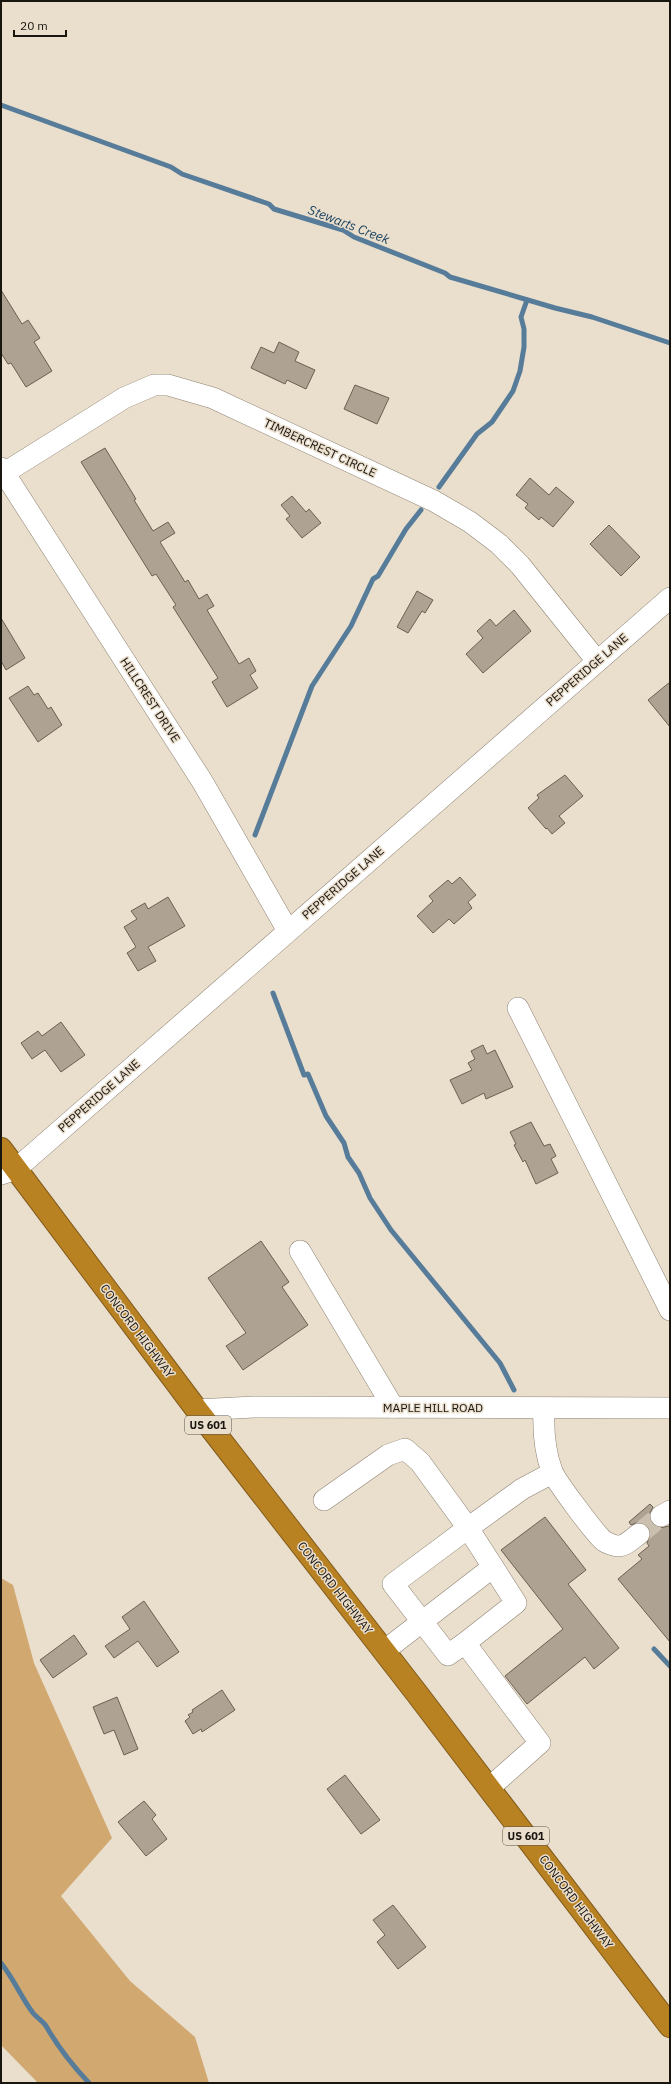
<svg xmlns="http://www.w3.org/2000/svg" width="671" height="2084" font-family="'IBM Plex Sans',sans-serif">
<rect width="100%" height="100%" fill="#eadecd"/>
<!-- forest -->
<path fill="#d1a970" d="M1,1578L13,1585L34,1663L112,1838L61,1896L130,1981L195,2037L209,2083H38L1,2045Z"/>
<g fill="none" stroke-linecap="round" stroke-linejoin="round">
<!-- stream -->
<g stroke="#567c9a" stroke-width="5">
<path d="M1,105L171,167L182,174L269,204L274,209L343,230L354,237L445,273L450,277L555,308L592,317L670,343"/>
<path d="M439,487L477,434L492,422L513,391L520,371L524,347V329L521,317L527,300"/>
<path d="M255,835L312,686L351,626L373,579L378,576L406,529L421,510"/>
<path d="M273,993L304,1075L308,1074L326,1116L344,1143L348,1157L359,1173L370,1198L391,1230L500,1363L514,1390"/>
<path d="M654,1649L670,1666"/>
<path d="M1,1963C14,1979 21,1997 33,2013C37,2018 43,2021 46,2026C58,2047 72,2065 89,2083"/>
</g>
</g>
<!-- building -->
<g fill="#aea292" stroke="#6b6051">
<path d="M1,290L22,324L28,320L40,338L34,342L52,371L26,387L11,363L8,364L1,353Z"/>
<path d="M279,342L299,352L295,361L315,370L306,389L287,380L285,384L251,368L261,347L274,353Z"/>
<path d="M355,385L389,398L377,424L344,409Z"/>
<path d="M105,448L136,499L134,500L153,531L168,522L175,533L160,542L185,582L188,580L199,599L207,594L214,606L207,610L239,664L249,658L256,671L250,675L258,688L227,707L212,682L218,678L173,607L176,605L156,574L152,576L81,462Z"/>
<path d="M530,478L549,495L556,487L574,502L553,527L541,517L539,520L525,508L528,504L516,495Z"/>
<path d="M292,496L306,512L309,509L321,523L302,538L286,519L290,516L281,505Z"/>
<path d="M609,525L640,557L621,576L590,544Z"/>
<path d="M417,591L433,600L425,613L422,611L408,633L397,627Z"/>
<path d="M514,610L531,631L483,673L466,654L483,638L477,631L490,619L496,626Z"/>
<path d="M1,618L25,658L6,670L1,661Z"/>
<path d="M670,682V727L648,700Z"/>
<path d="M28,686L34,695L38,693L48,709L51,707L62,725L38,742L9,698Z"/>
<path d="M565,775L583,796L559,816L565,823L552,834L547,828L546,829L528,808L539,798L537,795Z"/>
<path d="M460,877L476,895L468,902L472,908L454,924L449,919L433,933L417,916L433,901L429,896L448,880L452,884Z"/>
<path d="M168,897L185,926L148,947L156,961L138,971L127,953L136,947L124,927L137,919L131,911L145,903L148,909Z"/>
<path d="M61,1022L85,1055L61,1072L45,1050L32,1059L21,1043L38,1031L42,1036Z"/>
<path d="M483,1045L487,1054L495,1050L513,1087L486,1099L484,1093L462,1104L450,1080L472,1070L468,1063L475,1059L471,1051Z"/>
<path d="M531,1122L544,1146L550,1144L556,1156L551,1159L558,1173L536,1184L525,1160L523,1162L514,1145L516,1144L510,1132Z"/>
<path d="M261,1241L289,1282L282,1287L308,1325L243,1370L226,1346L246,1333L208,1278Z"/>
<path d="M650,1504L653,1507L649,1515L651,1522L660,1528L669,1526L670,1527V1642L618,1579L642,1559L638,1555L649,1546L647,1543L651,1533L648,1527L638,1522L631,1525L629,1522Z"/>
<path d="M545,1517L586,1570L568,1584L619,1648L594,1669L585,1657L527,1704L505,1676L563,1629L501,1550Z"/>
<path d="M144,1601L179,1652L157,1667L138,1641L114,1658L105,1646L130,1629L122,1617Z"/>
<path d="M74,1635L87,1654L53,1678L40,1660Z"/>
<path d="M222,1690L235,1710L202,1732L201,1729L193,1734L185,1721L190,1717L188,1715L193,1712L192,1710Z"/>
<path d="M117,1697L138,1749L124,1755L114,1730L104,1734L93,1707Z"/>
<path d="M345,1775L380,1820L361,1834L327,1789Z"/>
<path d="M144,1801L156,1815L152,1819L167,1839L146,1856L118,1822Z"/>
<path d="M393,1905L426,1947L398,1969L377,1942L385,1935L373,1920Z"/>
</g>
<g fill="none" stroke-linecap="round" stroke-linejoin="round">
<!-- minor-tunnel -->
<path stroke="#cbc0b0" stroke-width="21" stroke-dasharray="21 10" stroke-linecap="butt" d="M639,1534L661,1516"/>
<!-- minor casing -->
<g stroke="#8e8373" stroke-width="22">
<g id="minor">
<path d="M1,468L202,781L288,931"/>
<path d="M1,475L124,398L154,385H168L213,398L434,501L470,522L499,544L520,565L597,661"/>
<path d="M518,1008L670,1310"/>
<path d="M1,1174L16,1169L670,598"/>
<path d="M300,1251L393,1407"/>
<path d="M544,1408C543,1430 544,1450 552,1471C555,1480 596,1535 604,1541C607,1543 614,1546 618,1546C626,1546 633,1538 639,1534"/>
<path d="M197,1410L254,1407L670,1408"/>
<path d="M324,1500L388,1455L405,1449L420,1462L468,1528L393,1584L448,1655L465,1643L540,1743L489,1788"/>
<path d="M661,1516L670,1511"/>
<path d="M465,1643L516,1603L493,1567"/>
<path d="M384,1651L493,1567L468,1528L522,1489L552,1473"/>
</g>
</g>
<!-- highway casing -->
<g stroke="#805b1b" stroke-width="24">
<path id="highway" d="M1,1149L197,1410L415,1691L670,2026"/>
</g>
<!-- minor -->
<use href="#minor" stroke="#fff" stroke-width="21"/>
<!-- highway -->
<use href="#highway" stroke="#b88122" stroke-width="22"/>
</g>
<g text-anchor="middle" stroke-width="3" stroke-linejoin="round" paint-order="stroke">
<!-- shield labels -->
<g fill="#eadecd" stroke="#585148" stroke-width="1">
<rect x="185" y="1416" width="46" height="18" rx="3"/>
<rect x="503" y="1827" width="46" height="18" rx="3"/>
</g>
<g font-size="11" font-weight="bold" fill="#19150f">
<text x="208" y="1429">US 601</text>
<text x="526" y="1840">US 601</text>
</g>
<!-- street labels -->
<g font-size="12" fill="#19150f" stroke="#eadecd">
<text transform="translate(320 448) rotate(25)" y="4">TIMBERCREST CIRCLE</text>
<text transform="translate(587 670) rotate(-41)" y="4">PEPPERIDGE LANE</text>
<text transform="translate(150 700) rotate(57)" y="4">HILLCREST DRIVE</text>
<text transform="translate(343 883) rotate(-41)" y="4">PEPPERIDGE LANE</text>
<text transform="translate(99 1096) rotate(-41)" y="4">PEPPERIDGE LANE</text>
<text transform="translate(137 1331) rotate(53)" y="4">CONCORD HIGHWAY</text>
<text x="433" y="1412">MAPLE HILL ROAD</text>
<text transform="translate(335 1588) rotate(52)" y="4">CONCORD HIGHWAY</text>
<text transform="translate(576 1902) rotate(53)" y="4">CONCORD HIGHWAY</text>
</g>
<!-- water labels -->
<g font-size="13" font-style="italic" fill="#113d5b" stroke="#eadecd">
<text transform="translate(349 224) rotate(21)" y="5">Stewarts Creek</text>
</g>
</g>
<!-- border -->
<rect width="671" height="2084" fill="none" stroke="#19150f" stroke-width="4"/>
<!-- scale -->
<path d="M14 30v6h52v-6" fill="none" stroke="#19150f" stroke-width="2"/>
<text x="20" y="30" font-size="12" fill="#19150f" stroke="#eadecd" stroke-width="3" paint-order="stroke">20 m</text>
</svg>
